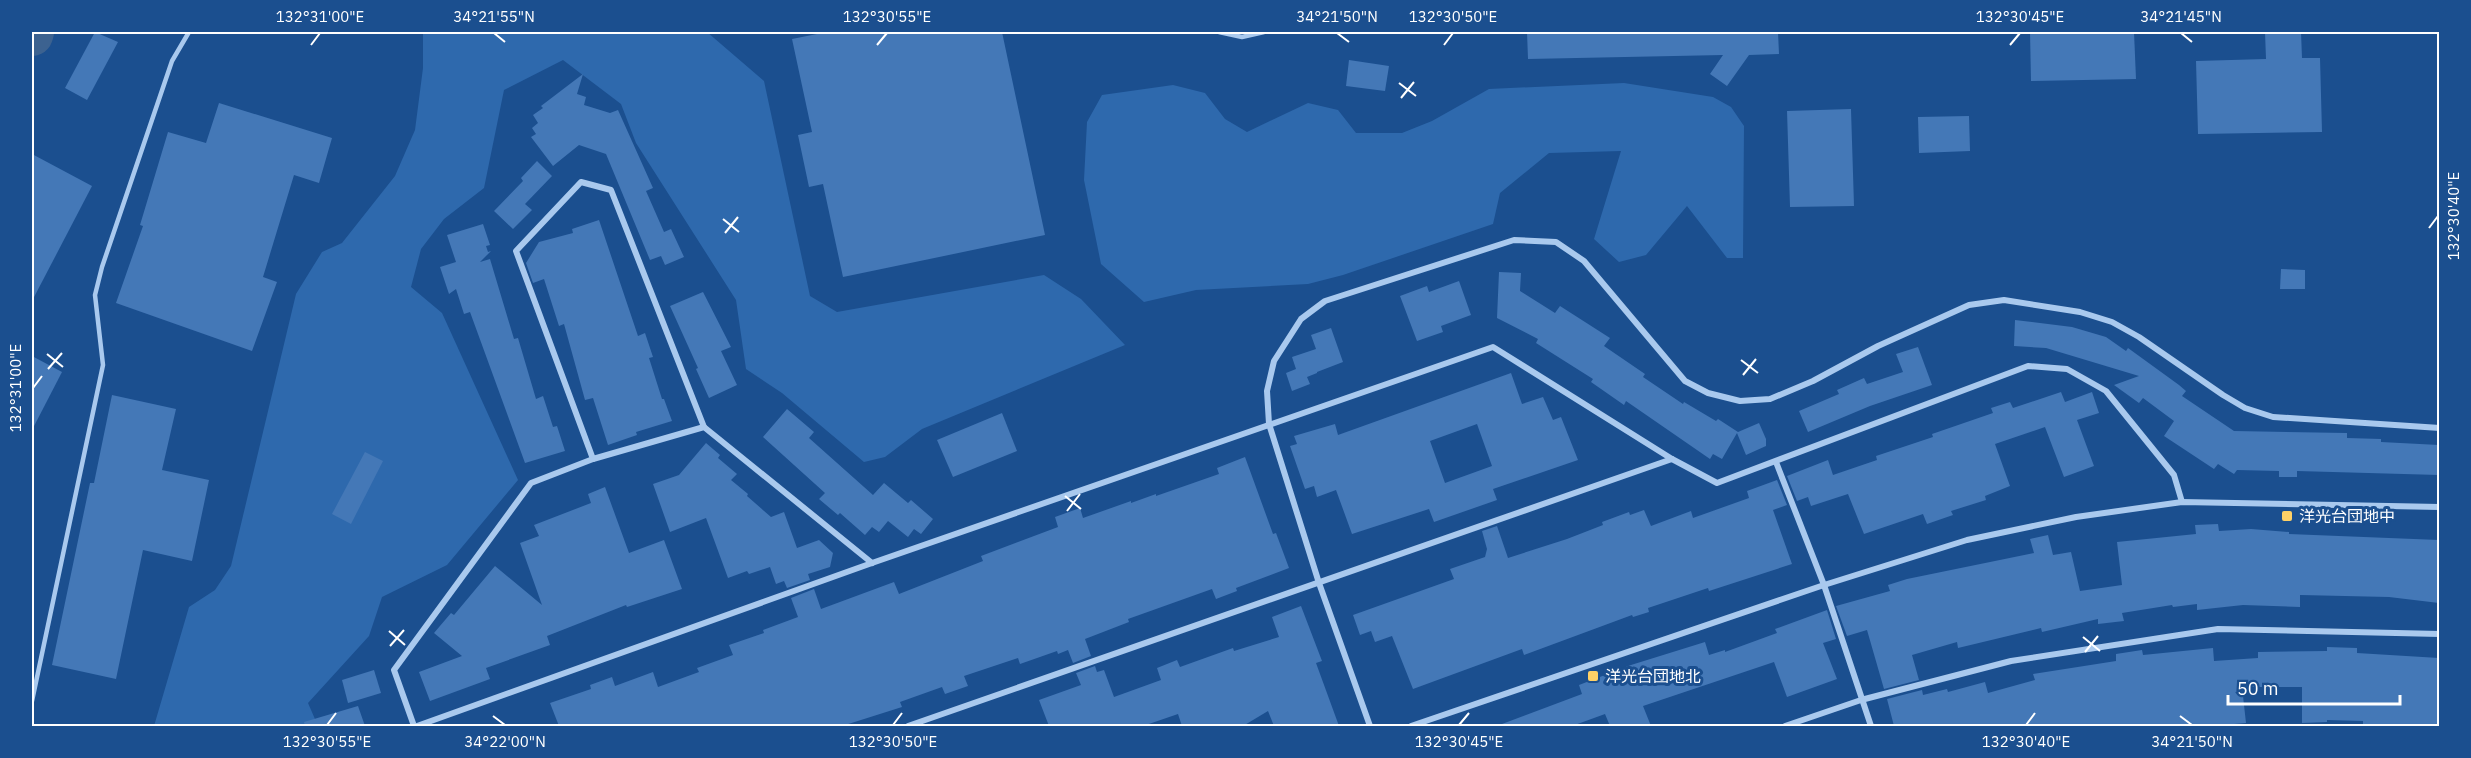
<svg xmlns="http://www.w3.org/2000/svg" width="2471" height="758" font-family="'IBM Plex Sans','Noto Sans JP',sans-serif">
<rect width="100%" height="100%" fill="#1b4f8f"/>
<!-- green -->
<g fill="#2e69ad">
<path d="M423,32H707L764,81L810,296L837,312L1044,275L1081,299L1125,345L922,429L885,457L864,462L782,393L746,369L736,300L636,143L621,104L563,60L504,90L484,188L444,219L421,249L411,287L442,313L518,480L447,565L382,597L369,636L308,703L318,726H154L189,607L215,590L231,566L296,294L322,252L342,243L395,176L415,130L423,68Z"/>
<path d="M1624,83L1713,97L1731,107L1744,126L1743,258H1727L1687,206L1646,255L1619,262L1594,239L1621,151L1549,153L1500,193L1493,224L1343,275L1308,284L1196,290L1144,302L1101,264L1084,180L1087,122L1102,95L1173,85L1205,93L1225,119L1247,132L1308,103L1338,110L1356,133H1402L1432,121L1489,89Z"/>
</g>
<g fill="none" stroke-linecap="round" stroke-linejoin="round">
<!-- river -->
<path stroke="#3c6290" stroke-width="42" d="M32,35L33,32"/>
</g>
<!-- building -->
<g fill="#4478b7" fill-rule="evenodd">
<path d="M95,32L118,42L87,100L65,88Z"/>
<path d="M827,32H1002L1045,235L843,277L823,184L809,187L798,135L812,132L792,39Z"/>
<path d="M1527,32H1778L1779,54L1749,55L1727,86L1710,74L1723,55L1528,59Z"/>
<path d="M2030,32H2134L2136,79L2031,81Z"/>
<path d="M2265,32H2301L2302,58H2320L2322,132L2198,134L2196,61L2266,59Z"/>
<path d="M1349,60L1389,66L1385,91L1346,86Z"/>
<path d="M583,74L577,94L586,97L584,105L610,113L618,110L653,188L646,191L664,232L671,229L684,257L665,265L661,256L650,260L606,154L579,145L553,166L531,137L536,134L532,128L538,123L533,115L543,108L541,106Z"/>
<path d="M219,103L332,138L319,183L294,175L263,277L277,282L252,351L116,303L143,226L140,225L168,132L206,143Z"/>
<path d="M1851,109L1854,206L1790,207L1787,111Z"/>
<path d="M1969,116L1970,151L1919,153L1918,117Z"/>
<path d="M32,154L92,186L32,301Z"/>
<path d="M537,161L552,176L525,204L532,210L513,229L494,211L523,181L521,178Z"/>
<path d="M599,220L638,336L645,333L653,357L649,358L662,399H664L672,421L636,432L637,435L608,445L593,398L585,400L564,324L559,326L544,279L533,283L526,263L539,242L573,233L572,229Z"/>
<path d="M483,224L490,245L486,246L488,252L491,251L480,262L490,259L514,339L518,338L536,399L543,396L553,427L557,426L565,451L525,463L470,312L464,314L456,289L449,294L440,267L456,262L447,235Z"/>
<path d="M2281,269L2305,270V289H2280Z"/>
<path d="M1499,272L1521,273L1520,291L1555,313L1560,306L1610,338L1604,346L1645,374L1643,377L1683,404L1684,402L1716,421L1718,419L1738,432L1759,423L1766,439V446L1746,455L1737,433L1722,459L1713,454L1710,459L1626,401L1624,405L1591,382L1593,379L1536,343L1538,339L1497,318Z"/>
<path d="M1459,281L1471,315L1441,326L1443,332L1417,341L1400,296L1427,286L1429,292Z"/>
<path d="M703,292L731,347L721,351L737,385L709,398L696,369L698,368L670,306Z"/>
<path d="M2015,320L2072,327L2106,337L2126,351L2128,348L2179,385L2186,391L2182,396L2234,431L2347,433V438L2381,439V442L2439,445V475L2297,471V477H2279V471L2237,470L2234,474L2218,464L2214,469L2164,436L2174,421L2143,398L2139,403L2114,385L2139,376L2046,348L2014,346Z"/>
<path d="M1331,328L1343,362L1317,372V373L1307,377L1310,384L1292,391L1286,373L1296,369L1292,357L1316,349L1311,335Z"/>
<path d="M1918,347L1932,385L1870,406L1808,432L1799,411L1839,394L1837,390L1864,378L1867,384L1903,372L1896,354Z"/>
<path d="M32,356L62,372L32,430Z"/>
<path d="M1511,373L1522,404L1543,397L1553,420L1561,417L1578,460L1493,489L1497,500L1434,522L1429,509L1352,534L1336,490L1317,497L1314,486L1305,489L1290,446L1297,444L1294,436L1335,424L1338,435ZM1477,424L1492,466L1445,483L1430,441Z"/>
<path d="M2061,392L2065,402L2092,392L2099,413L2077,420L2094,466L2064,477L2045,427L1995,444L2010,486L1985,496L1986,500L1951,511L1953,515L1927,524L1923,514L1864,534L1848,494L1811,506L1808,497L1797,501L1787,476L1828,460L1833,475L1877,460L1876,456L1933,437L1932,434L1993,413L1991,408L2010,402L2013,408Z"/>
<path d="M112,395L176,409L162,470L209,480L192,561L143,550L116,679L52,665L90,483H94Z"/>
<path d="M787,409L814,432L809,438L873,495L884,483L908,503L911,500L933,519L921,534L914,529L908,537L888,521L879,532L872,527L865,535L840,513L838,515L819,499L825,493L763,437Z"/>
<path d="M1002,413L1017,451L953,477L937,440Z"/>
<path d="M706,443L720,455L718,458L737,474L731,480L748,494L747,496L771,517L784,512L797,548L819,540L833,553L830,567L808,574L810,580L787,588L784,581L776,584L770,567L749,574L747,571L728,578L706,518L670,532L653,484L679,475Z"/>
<path d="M365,452L383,461L351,524L332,514Z"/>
<path d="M1245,457L1273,534L1276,533L1289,568L1236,588L1237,591L1216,599L1212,589L1128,619L1129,622L1085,639L1091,656L1073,663L1068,650L1058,654L1057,651L1020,664L1018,658L964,676L968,686L945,694L942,687L900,702L902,707L842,726H559L550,703L591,689L590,685L612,677L615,686L653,672L658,687L699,672L697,668L733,655L729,645L764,633L763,630L798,617L791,598L814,589L821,609L894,582L899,594L983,561L981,556L1058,527L1055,517L1080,508L1083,518L1131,501V503L1156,494V496L1219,474L1217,468Z"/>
<path d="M1777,480L1787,505L1773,510L1792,564L1709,591L1708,588L1648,608L1649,612L1633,617L1632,615L1524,655L1522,649L1413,689L1392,636L1375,642L1371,631L1360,635L1353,615L1454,579L1450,569L1485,557L1487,549L1482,531L1497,526L1508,558L1567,539L1603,525L1602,522L1629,512L1630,515L1644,510L1651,526L1691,511L1693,518L1749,498L1747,491Z"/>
<path d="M605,487L629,553L664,540L682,589L627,607L626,605L547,636L550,645L486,668L490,679L430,701L419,672L462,656L434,633L451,613L454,615L495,566L542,605L520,543L539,536L534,525L591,503L588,494Z"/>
<path d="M2218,524L2219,531L2251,529L2289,532V534L2439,540V603L2389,597L2300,595V607L2243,605L2197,610V604L2173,607L2172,605L2122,613L2124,621L2098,624V619L2042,632L2041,628L1958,648L1957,642L1912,655L1919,680L1884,689L1867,630L1847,636L1836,606L1890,591L1888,585L1907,579L2034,553L2030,539L2048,535L2053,555L2071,552L2080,591L2122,585L2117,542L2196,534L2195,525Z"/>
<path d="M1301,606L1322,661L1316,663L1339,726H1274L1268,711L1243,726H1182L1178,714L1143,726H1049L1039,700L1081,685L1076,673L1095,666L1097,672L1104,670L1114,697L1161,680L1157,668L1177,660L1180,667L1233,648L1234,651L1279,637L1272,617Z"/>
<path d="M1827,610L1836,639L1823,643L1837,679L1787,697L1774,662L1643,706L1651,726H1610L1605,714L1572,726H1502V724L1582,694L1579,685L1631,665L1705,642L1709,655L1725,650V652L1777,633L1775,629Z"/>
<path d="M2327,647L2357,648V653L2439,658V726L2363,725V721L2327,720V722L2302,723V687H2242L2246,723L2211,726H1894L1887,699L1922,690L1923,695L1947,689L1948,692L1985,682L1988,693L2035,680L2033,674L2116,661V654L2142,650L2143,655L2213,648L2214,661L2258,658V652L2327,651Z"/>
<path d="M374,670L381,693L348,703L342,680Z"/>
<path d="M358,706L365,726H305L304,722Z"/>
</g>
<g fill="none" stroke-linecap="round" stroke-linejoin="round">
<!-- service -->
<g stroke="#a9c9ee" stroke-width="4.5">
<path d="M1219,32L1242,37L1264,32"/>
<path d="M32,701L103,365L95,295L102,267L172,61L189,32"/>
</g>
<!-- minor -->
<g stroke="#a9c9ee" stroke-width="6">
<path d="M593,459L516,251L581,182L611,190L704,427"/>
<path d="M1776,462L1824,585L1871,726"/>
<path d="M414,726L394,670L531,483L593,459L704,427L872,563"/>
<path d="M417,726L872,563L1493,347L1672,459L1717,483L2028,366L2067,369L2106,391L2174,475L2182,502"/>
<path d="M908,726L1672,459"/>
<path d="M1370,726L1319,583L1269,424L1267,391L1274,361L1301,319L1325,301L1514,240L1556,242L1584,261L1685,381L1708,393L1740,401L1770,399L1813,381L1878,346L1969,305L2004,300L2080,312L2112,322L2139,337L2223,395L2245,408L2273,417L2440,428"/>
<path d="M1411,726L1824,585L1967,540L2076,517L2182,502L2440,507"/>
<path d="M1785,726L1861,700L2011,661L2218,629L2440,634"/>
</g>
</g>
<!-- ticks -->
<path fill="none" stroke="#fff" stroke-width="2" d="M494,33L505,42M1337,33L1349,42M2181,33L2192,42M311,45L320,33M877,45L887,33M1444,45L1453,33M2010,45L2020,33M1399,83L1416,96M1401,98L1414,82M723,219L739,232M2429,228L2438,216M725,233L738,217M47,354L63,367M1741,360L1758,373M48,369L62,353M1743,375L1756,359M33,388L42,376M1065,496L1081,509M1067,511L1080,494M389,631L405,645M2083,637L2100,651M390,646L404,630M2085,652L2098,636M493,716L505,725M2180,716L2192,725M327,725L336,713M893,725L902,713M1459,725L1469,713M2026,725L2035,713"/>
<!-- markers -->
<g fill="#ffd166" stroke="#1b4f8f" stroke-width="2">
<rect x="2281" y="510" width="12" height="12" rx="3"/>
<rect x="1587" y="670" width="12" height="12" rx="3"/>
</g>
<g text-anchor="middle" stroke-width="6" stroke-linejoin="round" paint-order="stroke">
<!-- poi labels -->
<g font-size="16" fill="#fff" stroke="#1b4f8f" text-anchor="start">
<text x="2299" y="522">洋光台団地中</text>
<text x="1605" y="682">洋光台団地北</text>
</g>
</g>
<!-- border -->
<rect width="2471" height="758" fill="none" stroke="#1b4f8f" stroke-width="66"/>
<!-- scale -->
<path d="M2228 695v9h172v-9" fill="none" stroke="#ffffff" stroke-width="3"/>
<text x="2237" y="695" font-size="18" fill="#ffffff" stroke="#1b4f8f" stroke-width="4.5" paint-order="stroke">50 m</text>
<rect x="33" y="33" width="2405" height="692" fill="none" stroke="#fff" stroke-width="2"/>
<g font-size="15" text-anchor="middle" fill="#fff">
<text x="320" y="22">132°31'00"E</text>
<text x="494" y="22">34°21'55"N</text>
<text x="887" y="22">132°30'55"E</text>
<text x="1337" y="22">34°21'50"N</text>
<text x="1453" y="22">132°30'50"E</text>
<text x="2020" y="22">132°30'45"E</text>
<text x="2181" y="22">34°21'45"N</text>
<text transform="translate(2454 216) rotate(-90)" y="5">132°30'40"E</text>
<text transform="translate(16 388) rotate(-90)" y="5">132°31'00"E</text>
<text x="327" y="747">132°30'55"E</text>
<text x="505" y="747">34°22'00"N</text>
<text x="893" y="747">132°30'50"E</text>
<text x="1459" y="747">132°30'45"E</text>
<text x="2026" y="747">132°30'40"E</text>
<text x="2192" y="747">34°21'50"N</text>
</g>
</svg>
